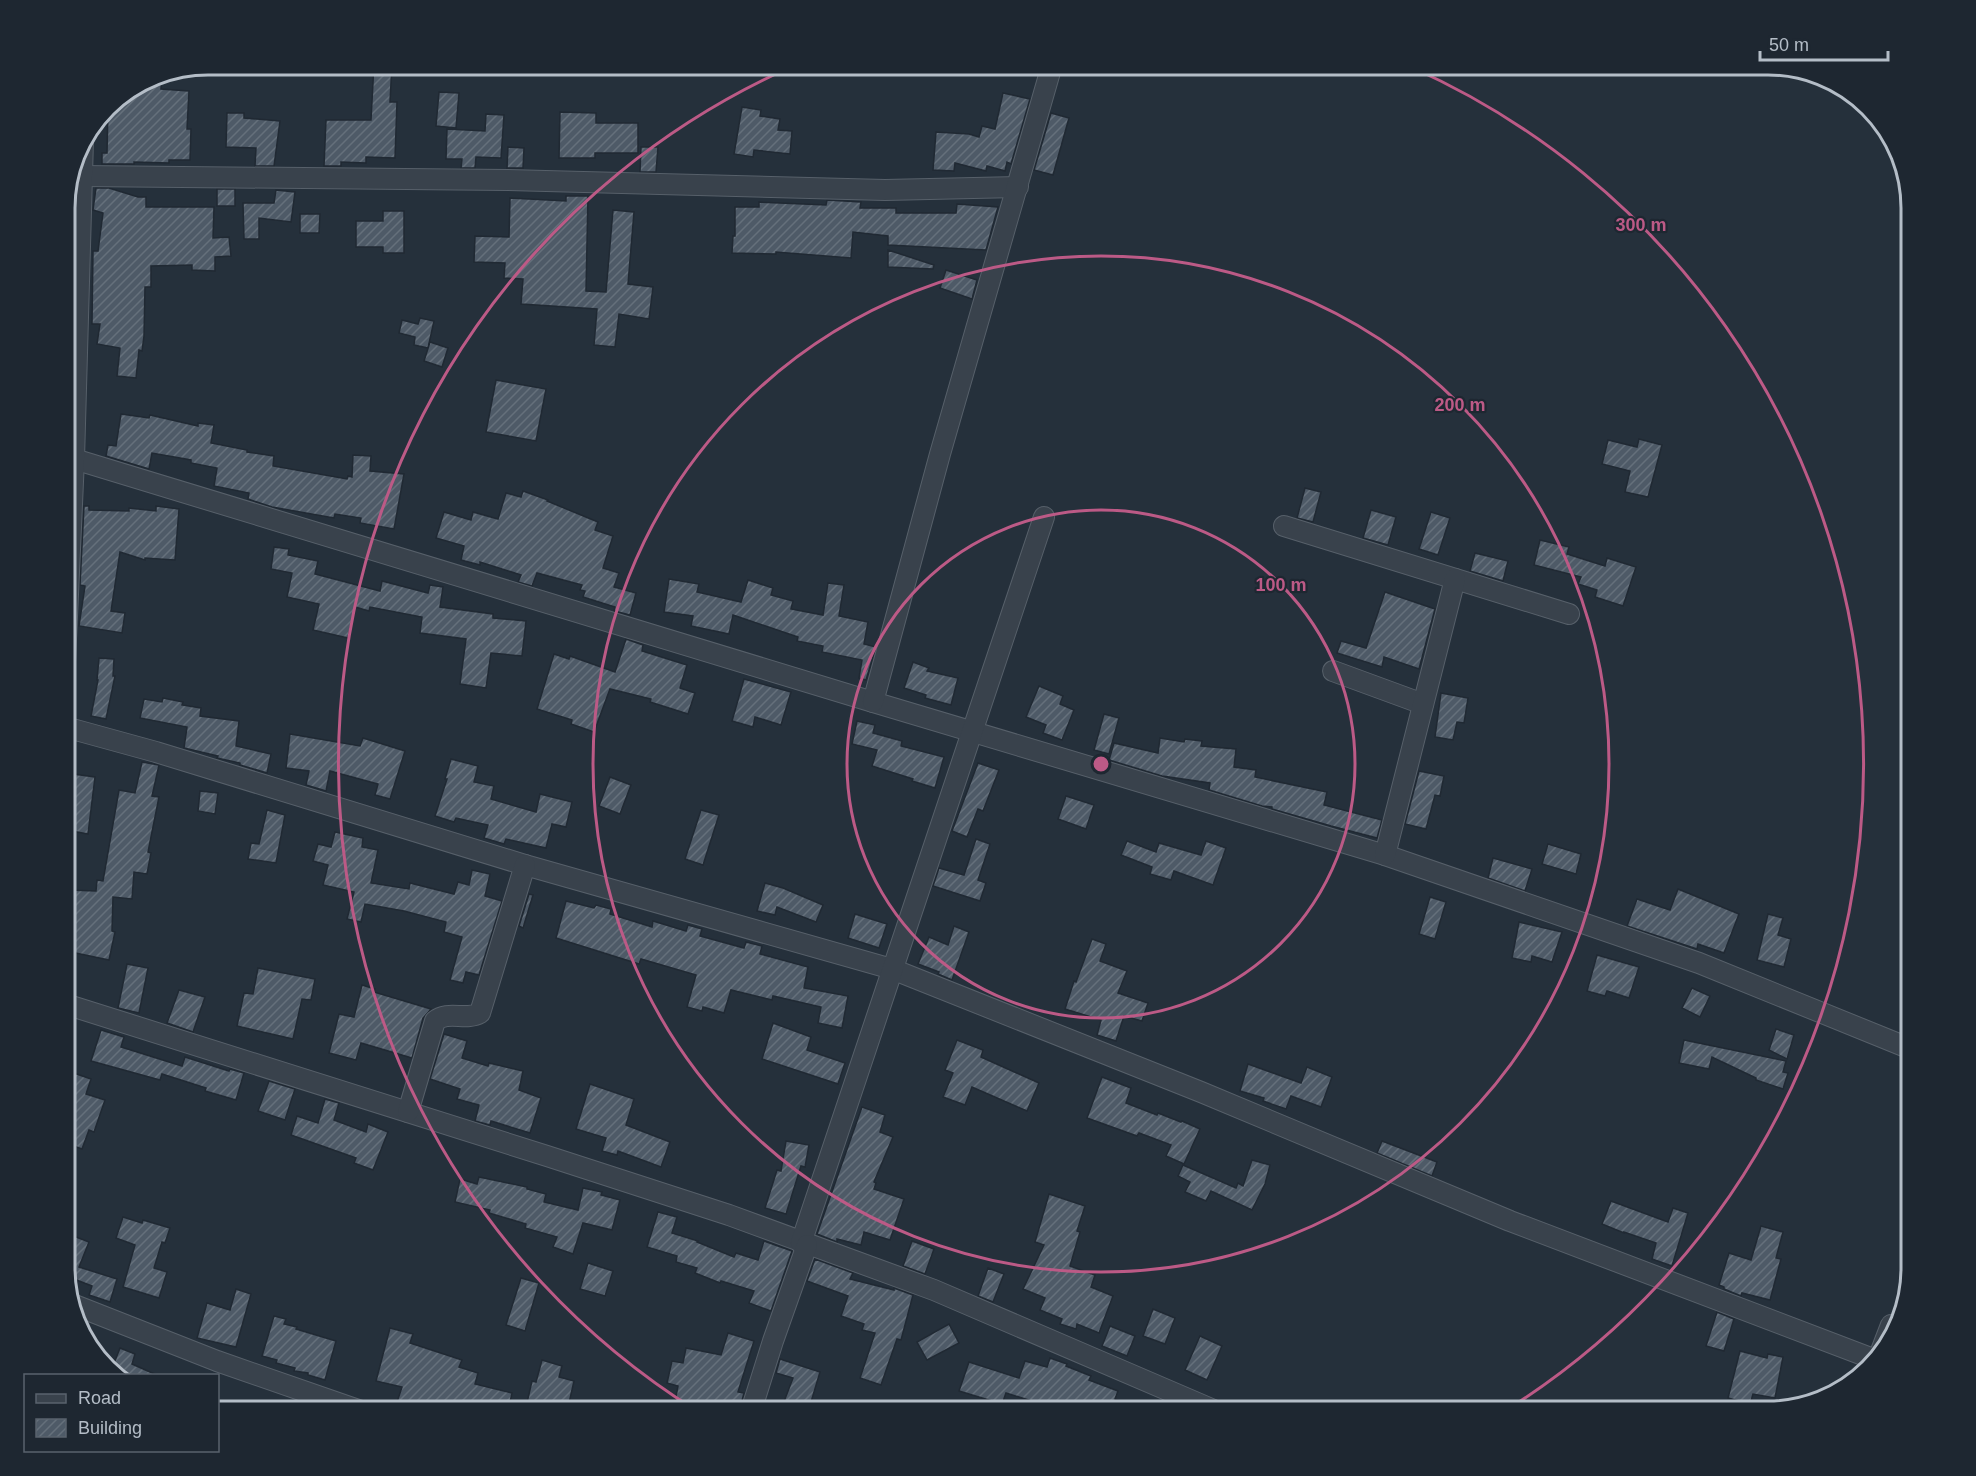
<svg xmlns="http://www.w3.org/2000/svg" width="1976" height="1476" font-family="Helvetica,sans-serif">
<defs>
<pattern id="building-hatch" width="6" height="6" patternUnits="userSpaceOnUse" patternTransform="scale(1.5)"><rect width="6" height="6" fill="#4e5a67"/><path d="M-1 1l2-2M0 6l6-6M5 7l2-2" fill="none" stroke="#65707b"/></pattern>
</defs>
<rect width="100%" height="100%" fill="#25303b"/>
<!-- building -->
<g fill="url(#building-hatch)" stroke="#202933" stroke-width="1.5">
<path d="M374,64L392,65L390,102H397L395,158L366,157V163L341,162V166H324L326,120H371Z"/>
<path d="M162,74L161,89L189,91L187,129H191L190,160H169V163L134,162V164H102V153H107L108,107L113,100L153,75Z"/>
<path d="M439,92L459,93L456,128L436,126Z"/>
<path d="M1003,93L1030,99L1011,164L1007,162L1005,171L987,166L986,171L955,163L954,171L933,170L936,132L969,134L979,137L982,126L995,129Z"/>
<path d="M742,107L761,110L760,116L780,119L778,130L792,131L790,154L754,150L753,157L734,154Z"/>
<path d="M560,112L596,113V123H638V153H595V158H559Z"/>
<path d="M227,113H244V118L280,121L274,166H255L256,148L226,147Z"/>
<path d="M1051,113L1069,118L1053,175L1034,170Z"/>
<path d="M486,114L504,115L501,158L476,157L475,168H461L462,159H446L447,129L485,131Z"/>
<path d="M508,147L524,148L523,168H507Z"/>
<path d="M641,147H658L656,172H640Z"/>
<path d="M96,188H109L138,197H146V207H214L213,238L229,237L231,256L215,257V271L192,270V265L151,266V287H145L144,336L142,351L139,350L136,378L117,376L120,348L97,344L100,324H92L93,251H98L103,213L93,210Z"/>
<rect x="217" y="189" width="18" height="17"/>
<path d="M276,190L295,192L291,222L259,218V239H244L243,203H274Z"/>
<path d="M566,196H588L586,291L606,292L613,210L634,212L628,284L653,287L649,319L619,314L615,347L594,345L597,309L521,304L523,279L504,278L505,263L474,262L475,236L509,237L510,198L566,201Z"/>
<path d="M827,200L861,202L860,208H896V213H956L957,204L998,207L986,250L888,245V236L853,232L851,258L776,252V254L732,253L733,236H735V207H759V202L826,205Z"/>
<path d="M383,211H404V253H383V247H356V221H383Z"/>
<path d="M300,214H320L319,233H300Z"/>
<path d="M888,250L934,265L933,269L888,267Z"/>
<path d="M946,270L977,280L972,299L940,288Z"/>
<path d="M420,318L434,321L428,348L414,345L415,337L399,333L402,320L418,324Z"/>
<path d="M430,342L448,348L442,367L424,361Z"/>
<path d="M496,380L546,389L536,441L486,432Z"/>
<path d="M121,414L149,418L150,415L198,426V423L214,425L211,443L247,450V452L274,456L273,466L347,479L348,476L352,477L353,455L371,456L370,471L404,474L394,529L360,523L361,518L335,514L334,518L272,507L248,499L249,493L214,486L217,468L191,463V460L152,453L149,469L106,456L108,445L116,446Z"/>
<path d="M1639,439L1662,445L1648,497L1625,492L1630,471L1602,464L1608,440L1637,447Z"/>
<path d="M1305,488L1321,492L1313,522L1297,518Z"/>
<path d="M523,491L548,500L547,501L598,522L595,530L613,536L603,568L619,573L614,587L636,593L630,615L614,611L615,607L583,597L585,591L580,590L582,585L537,573L532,586L518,582L521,575L480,562V565L461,560L464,546L436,538L444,512L471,520L473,512L498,519L506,493L521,497Z"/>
<path d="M84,506H89V510L129,511V508L156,511V506L179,509L175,560L145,558V560L120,552L111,611L125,613L122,633L79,626L85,586L80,585Z"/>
<path d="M1371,510L1396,517L1388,545L1363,538Z"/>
<path d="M1431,512L1450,518L1438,555L1419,549Z"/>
<path d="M1540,540L1569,547L1567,554L1605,566L1607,558L1636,567L1623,606L1595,597L1597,590L1578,584L1581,577L1534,565Z"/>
<path d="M274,547L289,549L288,555L318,561L315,574L380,591L382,581L428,593L430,585L443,587L440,607L493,614V618L526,621L522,656L491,653L486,688L460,684L466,639L420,633L422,617L370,607L369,611L355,607L348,638L313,630L319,604L287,597L292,573L271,569Z"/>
<path d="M1475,553L1508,561L1503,581L1470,571Z"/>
<path d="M669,579L699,584L697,592L741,602L748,580L773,588L771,595L793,601L791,609L823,615L828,583L844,585L839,616L868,622L864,644L876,647L866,680L859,678L862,660L822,652L823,646L797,641L798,637L733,615L729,634L691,626L693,616L664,612Z"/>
<path d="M1385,592L1435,609L1419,669L1384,657L1382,667L1337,653L1341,641L1366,648Z"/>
<path d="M626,639L643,645L642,651L687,665L680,688L695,693L688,714L650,702L651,699L610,689L594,732L571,724L572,720L537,709L554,654L569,659L570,656L615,672Z"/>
<path d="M99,658L114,659L113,676H115L106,719L91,716L98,680H97Z"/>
<path d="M913,662L929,668L927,671L958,678L951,705L925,698L926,695L904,688Z"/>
<path d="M744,679L791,692L781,725L755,717L753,727L732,721Z"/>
<path d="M1039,686L1063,696L1060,704L1074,710L1062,740L1043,733L1046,725L1026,717Z"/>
<path d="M1441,693L1468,698L1464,723L1457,722L1453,740L1435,737Z"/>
<path d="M163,698L183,702L182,705L201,708L200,716L239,721L236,746L271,754L267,773L240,765V763L217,758L218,756L184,748L187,727L140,718L144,699L162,702Z"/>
<path d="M1104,714L1119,718L1109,754L1094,750Z"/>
<path d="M857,721L875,725L873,733L902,741L901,746L944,757L935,788L912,781L913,779L872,766L877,750L852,744Z"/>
<path d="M290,734L360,746L363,738L405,751L390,799L375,795L378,784L330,771L326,791L306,785L309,771L286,768Z"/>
<path d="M1160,738L1184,742L1185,739L1202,741L1201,746L1236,749L1234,767L1256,770L1255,777L1327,792L1324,805L1382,820L1377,838L1331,826L1272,809V807L1262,806L1209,790L1210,783L1162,776L1109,760L1114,743L1158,753Z"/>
<path d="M451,759L478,766L474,782L494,786L491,799L536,812L540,794L572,802L566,827L552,824L546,848L506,839L504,844L484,838L488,825L456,818L454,822L435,816L447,779H445Z"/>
<path d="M142,762L159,765L152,796L159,797L148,852L151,853L147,874L134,872L132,899L113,897L112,931L115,932L109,960L66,951L75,908H68L69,890L96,891L97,880L103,881L119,790L135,793Z"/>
<path d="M978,763L999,770L983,811L978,809L967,837L952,831Z"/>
<path d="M1419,771L1444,776L1440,796L1435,795L1426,829L1405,824Z"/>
<path d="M73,774L95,777L88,834L66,830Z"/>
<path d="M610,777L631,785L620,814L599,806Z"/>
<path d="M200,791L218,793L215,814L198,811Z"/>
<path d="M1066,796L1094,805L1086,829L1058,819Z"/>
<path d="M267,810L285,815L276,863L248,859L251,843L259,844Z"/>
<path d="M701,810L719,815L703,865L685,859Z"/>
<path d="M335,832L363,838L362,847L378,850L371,883L409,889L410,883L454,894L458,882L469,885L472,870L490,874L485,896L502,901L479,975L466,972L463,983L450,980L462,937L444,932L446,922L404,911L365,904L361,922L347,919L354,892L323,885L328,865L313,861L318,844L331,847Z"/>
<path d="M976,839L990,844L978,880L986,883L980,901L933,886L939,868L964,875Z"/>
<path d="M1127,841L1156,852L1159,843L1201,855L1206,841L1226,848L1213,885L1174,871L1171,880L1150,874L1152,867L1121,855Z"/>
<path d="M1548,844L1581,854L1576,874L1542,864Z"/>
<path d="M1493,858L1532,869L1525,891L1488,878Z"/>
<path d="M765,883L783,888L823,905L816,922L777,907L775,915L757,911Z"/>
<path d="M1678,889L1739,914L1724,953L1698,944L1697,949L1627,926L1637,899L1670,910Z"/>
<path d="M529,894L533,895L523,928L519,926Z"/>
<path d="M1430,897L1446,902L1435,939L1419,934Z"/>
<path d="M566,901L594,908L596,905L611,909L610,914L652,927L653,921L686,931L688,925L702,929L700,936L744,948L746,942L762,946L760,954L808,967L804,988L848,996L842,1028L818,1023L821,1007L773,996L772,1000L731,990L724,1013L703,1007L702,1011L687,1007L696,975L641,959L639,964L556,938Z"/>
<path d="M855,914L887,924L879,948L848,938Z"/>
<path d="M1768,914L1783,918L1778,935L1791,939L1784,967L1757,960Z"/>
<path d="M1519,922L1562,932L1552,962L1532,956L1531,962L1512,958Z"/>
<path d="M954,926L969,932L952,980L938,974L939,972L918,964L929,937L948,945Z"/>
<path d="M1092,939L1106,944L1100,961L1127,971L1118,993L1148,1003L1142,1021L1124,1016L1116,1041L1097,1035L1101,1020L1065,1009L1074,981L1076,982Z"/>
<path d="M1597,955L1639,967L1629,998L1607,991L1605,996L1587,991Z"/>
<path d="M127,964L148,968L139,1013L118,1008Z"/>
<path d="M258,968L315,979L311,1000L302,999L293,1039L237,1026L244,993L253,994Z"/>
<path d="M362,985L375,989L374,992L431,1009L423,1018L412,1058L361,1043L356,1060L329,1053L339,1014L354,1017Z"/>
<path d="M1692,988L1710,996L1700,1017L1682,1008Z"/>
<path d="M179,990L205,997L193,1032L167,1023Z"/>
<path d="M773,1023L811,1037L807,1050L845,1063L838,1084L762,1059Z"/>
<path d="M1776,1029L1794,1035L1787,1059L1769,1050Z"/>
<path d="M101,1030L124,1037L121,1047L182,1066L185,1057L229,1071L230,1069L244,1073L236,1100L205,1091L206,1088L162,1074L160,1080L91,1061Z"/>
<path d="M444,1034L467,1041L462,1058L488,1066L489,1063L523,1071L519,1090L541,1098L530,1133L491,1121L490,1125L475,1121L479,1105L457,1099L460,1089L430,1079Z"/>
<path d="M957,1040L983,1050L981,1057L1039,1083L1027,1111L972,1087L965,1105L943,1097L953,1073L945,1070Z"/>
<path d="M1684,1040L1786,1061L1783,1072L1788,1073L1783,1089L1756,1080V1078L1712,1057L1709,1069L1679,1063Z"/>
<path d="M1248,1064L1301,1083L1307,1067L1332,1077L1321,1107L1291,1096L1286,1109L1263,1101L1264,1098L1240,1091Z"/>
<path d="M65,1070L91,1079L86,1094L105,1100L94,1132L89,1130L82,1149L65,1143Z"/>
<path d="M1102,1077L1131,1088L1126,1103L1157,1115L1158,1113L1181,1122L1182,1121L1200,1129L1184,1164L1166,1156L1171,1145L1139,1133L1137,1136L1087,1118Z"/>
<path d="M269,1081L295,1089L285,1120L258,1111Z"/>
<path d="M590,1084L634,1099L626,1125L670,1142L661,1167L618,1151L617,1155L602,1151L606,1138L576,1129Z"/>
<path d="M325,1099L339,1103L334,1120L366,1132L368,1124L388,1132L373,1170L354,1163L356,1158L291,1135L297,1116L318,1123Z"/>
<path d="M862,1107L885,1115L880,1132L893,1137L874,1182L876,1183L874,1189L904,1199L890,1240L864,1232L861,1245L837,1239V1242L817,1234Z"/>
<path d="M786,1141L809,1145L805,1167L801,1166L786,1214L765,1208L777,1170L781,1171Z"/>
<path d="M1382,1141L1437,1162L1432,1176L1377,1153Z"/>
<path d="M1252,1160L1270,1165L1265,1184L1252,1210L1211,1191L1206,1201L1185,1192L1190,1182L1178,1176L1183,1165L1236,1188L1238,1183L1243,1186Z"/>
<path d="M479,1177L527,1187V1189L546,1194L544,1202L578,1210L583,1188L602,1192L601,1195L620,1200L612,1230L583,1223L573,1254L553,1247L557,1237L525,1228L526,1224L489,1213L490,1210L455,1202L460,1179L477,1184Z"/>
<path d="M1049,1194L1085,1206L1077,1231L1080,1232L1070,1266L1095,1275L1091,1287L1113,1296L1099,1333L1077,1324L1076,1329L1060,1324L1062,1319L1040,1310L1045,1298L1023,1289L1044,1245L1035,1242Z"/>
<path d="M1611,1201L1668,1222L1673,1208L1688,1213L1672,1266L1652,1259L1656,1243L1624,1232V1233L1602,1224Z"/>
<path d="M658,1212L677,1217L672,1233L698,1241L697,1242L734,1257L736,1253L758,1260L764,1241L792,1251L771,1311L749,1303L754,1291L721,1281L720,1283L695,1273L697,1268L676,1262L677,1256L647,1247Z"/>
<path d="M123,1217L142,1223L143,1220L170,1228L165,1243L162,1242L154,1268L167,1272L159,1298L123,1287L135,1245L116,1238Z"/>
<path d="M1761,1226L1783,1232L1776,1258L1781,1259L1770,1300L1742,1293L1741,1296L1724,1289V1287L1719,1285L1729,1253L1751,1260Z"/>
<path d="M71,1235L89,1242L79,1267L117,1279L110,1302L89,1295L92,1286L74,1279L69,1293L65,1277V1252Z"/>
<path d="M912,1241L934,1249L925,1274L903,1266Z"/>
<path d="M815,1259L853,1273L850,1279L894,1290V1288L913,1295L901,1340L897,1339L881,1385L860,1378L875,1333L862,1330L864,1324L841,1316L848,1296L807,1281Z"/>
<path d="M588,1263L613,1271L605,1296L580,1289Z"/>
<path d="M988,1268L1004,1274L993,1302L978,1296Z"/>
<path d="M521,1278L539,1283L525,1331L506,1325Z"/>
<path d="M236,1289L251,1294L236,1347L197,1338L207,1303L230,1310Z"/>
<path d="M1153,1309L1175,1318L1165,1344L1143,1336Z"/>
<path d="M1717,1312L1734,1319L1724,1351L1706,1346Z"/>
<path d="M274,1316L286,1319L284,1324L297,1327L296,1329L336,1341L325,1380L308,1375V1373L294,1371L295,1368L276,1363L277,1360L262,1356Z"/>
<path d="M949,1324L959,1343L927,1360L917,1342Z"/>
<path d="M1110,1326L1135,1336L1127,1356L1102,1346Z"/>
<path d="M390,1328L413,1334L410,1343L462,1360L459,1367L478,1373L475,1384L512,1393L508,1412H425L397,1402L402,1387L376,1381Z"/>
<path d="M728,1333L754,1341L738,1392L744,1393L739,1412H673L678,1386L667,1383L672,1361L683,1363L686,1348L721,1355Z"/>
<path d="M1200,1336L1222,1346L1207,1380L1185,1370Z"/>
<path d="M120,1348L135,1354L132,1364L159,1376H115L111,1371Z"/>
<path d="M1740,1351L1767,1358L1768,1354L1783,1357L1775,1398L1753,1394L1750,1404L1728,1398Z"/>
<path d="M1050,1358L1067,1364L1066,1366L1091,1376L1089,1380L1118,1391L1115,1399L1146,1410V1412H1063L1052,1407L1050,1412H1031L1035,1402L1006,1393L1002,1404L959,1391L969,1362L1019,1378L1025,1361L1047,1367Z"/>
<path d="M780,1359L820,1372L808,1412H780L793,1378L776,1373Z"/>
<path d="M542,1360L562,1366L559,1377L574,1381L567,1412H543L526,1407L532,1381L536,1382Z"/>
</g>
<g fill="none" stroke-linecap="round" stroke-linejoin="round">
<!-- street casing -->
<g stroke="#57606a" stroke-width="22">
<g id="street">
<path d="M81,176L507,180L885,190L1018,187"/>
<path d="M74,459L873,702L1385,855L1699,963L1911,1049"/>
<path d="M1284,526L1569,614"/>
<path d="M65,662L74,459L83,140"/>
<path d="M1333,671L1423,704"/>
<path d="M873,702L940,454L1052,65"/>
<path d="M65,727L156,752L525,865L892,969L1201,1092L1510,1221L1876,1360"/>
<path d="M1385,855L1455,579"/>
<path d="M65,1004L547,1156L729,1215L934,1290L1216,1411"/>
<path d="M408,1112L435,1021C448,1010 466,1021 480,1013L525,865"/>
<path d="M801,1243L1044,517"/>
<path d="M72,1304L217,1361L361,1411"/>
<path d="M1878,1359L1891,1325"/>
<path d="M751,1411L773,1341L807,1245"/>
</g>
</g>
<!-- street -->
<use href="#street" stroke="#39424c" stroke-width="20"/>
</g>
<!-- distance rings -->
<g fill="none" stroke="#bc5a86" stroke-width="3">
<circle cx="1101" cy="764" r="254"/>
<circle cx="1101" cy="764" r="508"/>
<path d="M697 1411A763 763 0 0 1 791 67M1411 67A763 763 0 0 1 1505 1411"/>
</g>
<!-- crop -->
<path d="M0 0H1976V1476H0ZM208 75H1768A133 133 0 0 1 1901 208V1268A133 133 0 0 1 1768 1401H208A133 133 0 0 1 75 1268V208A133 133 0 0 1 208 75Z" fill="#1e2731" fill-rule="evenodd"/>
<path fill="none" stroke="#b4bdc7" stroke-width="3" d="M208 75H1768A133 133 0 0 1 1901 208V1268A133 133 0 0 1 1768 1401H208A133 133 0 0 1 75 1268V208A133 133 0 0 1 208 75Z"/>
<circle cx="1101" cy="764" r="9" fill="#bc5a86" stroke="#1e2731" stroke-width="3"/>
<g font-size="18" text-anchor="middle" font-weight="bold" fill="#bc5a86" stroke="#1e2731" stroke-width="4.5" stroke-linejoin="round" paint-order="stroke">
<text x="1641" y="231">300 m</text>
<text x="1460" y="411">200 m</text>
<text x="1281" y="591">100 m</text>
</g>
<!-- legend -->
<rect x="24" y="1374" width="195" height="78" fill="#1e2731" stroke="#5a636d" stroke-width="1.5"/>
<rect x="36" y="1394" width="30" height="9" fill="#39424c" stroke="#5a636d" stroke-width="1.5"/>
<text x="78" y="1404" font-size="18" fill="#b4bdc7">Road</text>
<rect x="36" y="1419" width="30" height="18" fill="url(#building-hatch)" stroke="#5a636d" stroke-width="1.5"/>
<text x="78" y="1434" font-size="18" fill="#b4bdc7">Building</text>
<!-- scale -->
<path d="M1760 51v9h128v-9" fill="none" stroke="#b4bdc7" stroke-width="3"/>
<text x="1769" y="51" font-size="18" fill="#b4bdc7" stroke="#1e2731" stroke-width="4.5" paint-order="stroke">50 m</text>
</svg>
